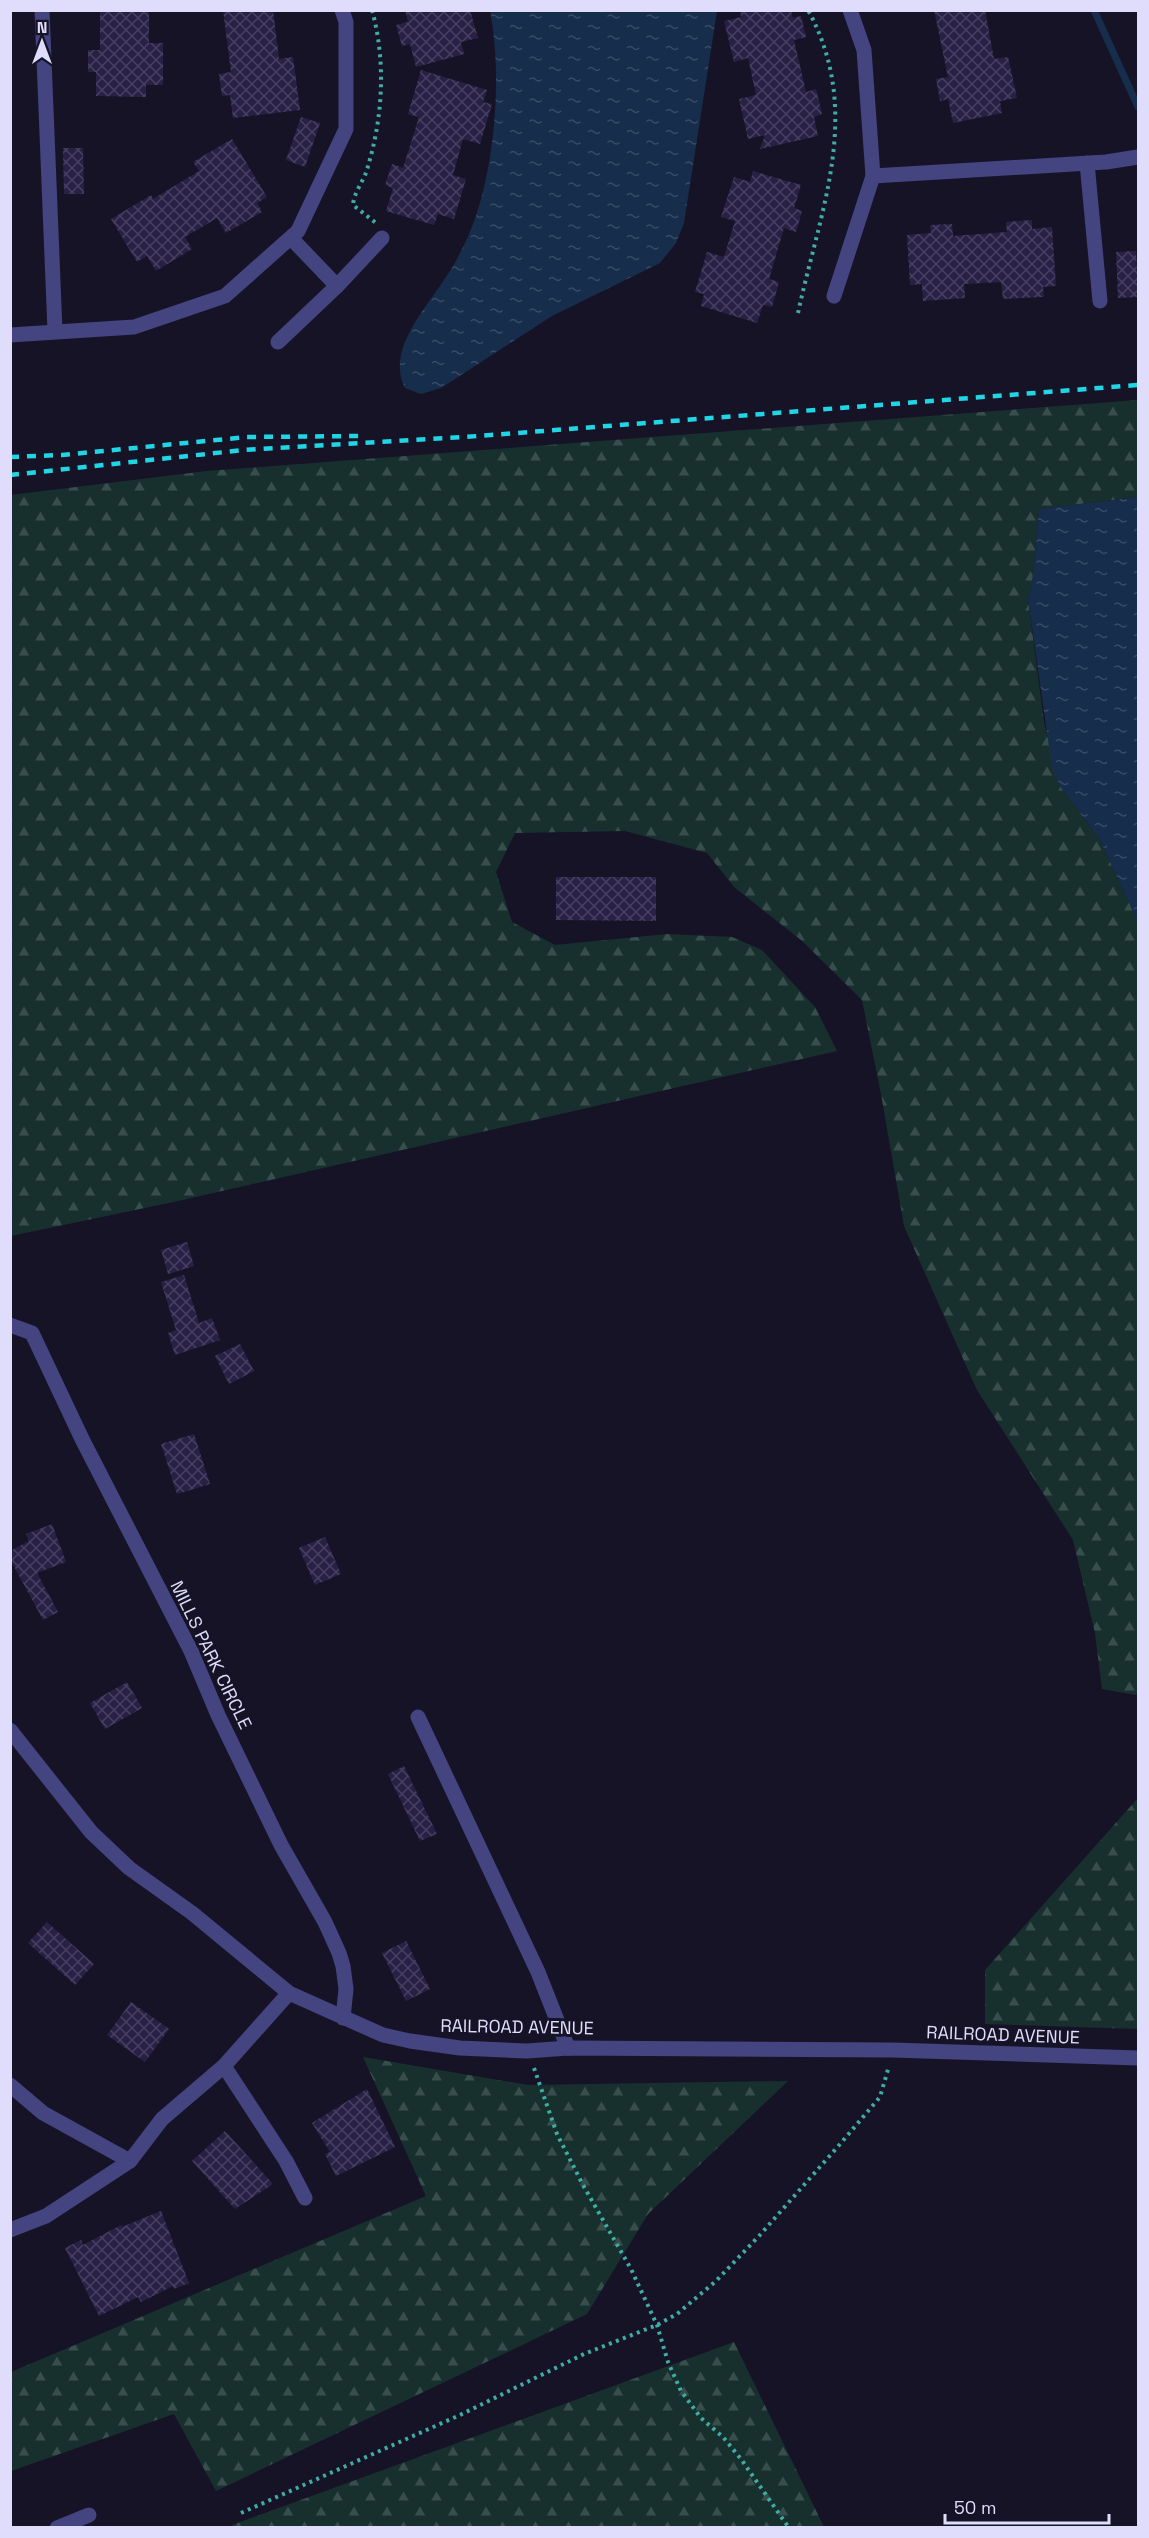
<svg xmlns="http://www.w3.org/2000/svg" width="1149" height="2538" font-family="'Space Grotesk',sans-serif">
<defs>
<pattern id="forest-firs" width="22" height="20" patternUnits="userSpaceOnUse" patternTransform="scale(1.5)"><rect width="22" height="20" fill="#17302e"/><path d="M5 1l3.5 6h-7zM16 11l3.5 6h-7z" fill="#384e4d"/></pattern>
<pattern id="water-ripples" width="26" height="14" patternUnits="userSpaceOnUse" patternTransform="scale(1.5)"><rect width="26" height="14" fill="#172d4c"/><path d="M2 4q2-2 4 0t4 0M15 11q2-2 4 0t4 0" fill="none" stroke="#384b67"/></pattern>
<pattern id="building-cross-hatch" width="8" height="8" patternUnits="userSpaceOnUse" patternTransform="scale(1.5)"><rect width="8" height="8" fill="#282145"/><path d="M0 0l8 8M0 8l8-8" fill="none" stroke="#474161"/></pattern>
</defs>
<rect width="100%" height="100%" fill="#161327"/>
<!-- forest -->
<g fill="url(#forest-firs)">
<path d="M1138,400V497L1039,509L1032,585L1028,599L1044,722L1060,786L1100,840L1138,922V1692L1136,1695L1102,1689L1095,1633L1073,1540L977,1390L904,1226L881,1094L862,1000L801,940L734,887L707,853L625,831L515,833L496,872L512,922L555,945L667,934L732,937L762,950L815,1007L837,1051L178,1201L11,1236L10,495L207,471Z"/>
<path d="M1138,1798V2029L985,2024V1970Z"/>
<path d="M363,2057L528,2085L788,2081L648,2214L587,2314L216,2491L174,2414L11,2471V2372L426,2196Z"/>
<path d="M734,2342L824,2527L234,2528L232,2525Z"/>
</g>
<!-- water -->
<g fill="url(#water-ripples)">
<path d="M490,11H717L684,223L676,243L660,263L552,316L441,388L421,394L405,388C385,350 428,306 446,277C454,266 460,253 466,241C495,179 503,77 490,11Z"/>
<path d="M1138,497V922L1100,840L1060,786L1052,768L1028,599L1032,585L1039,509Z"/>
</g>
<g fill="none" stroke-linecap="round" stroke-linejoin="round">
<!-- stream -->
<path stroke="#172d4c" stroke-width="7" d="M1094,10L1138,107"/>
</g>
<!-- building -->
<g fill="url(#building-cross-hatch)">
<path d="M100,10H149V43H163V85H146V97L96,96V72H88V50H100Z"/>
<path d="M223,10H273L279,59L293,57L300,110L233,118L230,95L222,96L219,74L231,72Z"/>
<path d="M405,10H470L478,38L461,42L464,54L416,67L410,44L402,46L396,25L408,22Z"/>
<path d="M740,10H791L793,18L801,16L806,37L794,40L806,92L816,89L822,114L814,117L818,136L760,149L765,135L748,139L739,99L756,95L748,58L734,62L724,21L741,17Z"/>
<path d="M934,10H985L994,59L1008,57L1017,98L1000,101L1002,113L953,123L948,99L940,101L936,79L948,77Z"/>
<path d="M421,70L487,90L483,102L492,104L480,144L463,139L453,175L466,179L454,219L438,214L434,225L386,211L393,188L385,185L392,164L403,168L419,117L408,114Z"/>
<path d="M301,117L320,123L305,167L286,160Z"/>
<path d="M232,139L267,197L257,203L262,212L226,233L217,218L185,237L192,249L156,271L147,256L137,262L111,219L151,195L153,199L199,171L193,162Z"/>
<path d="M63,148H83L84,194H64Z"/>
<path d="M753,171L801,185L794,208L802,211L796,232L784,228L769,279L779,282L772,307L763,305L757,323L701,306L704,294L695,292L707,252L724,257L735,221L721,217L734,177L750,182Z"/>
<path d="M1032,220V229L1052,227L1056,286L1043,287L1044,297L1003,299L1001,282L964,284L965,298L923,301L922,284L910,285L907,235L931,233L930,225L952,224L953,236L1007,232L1006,222Z"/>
<path d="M1136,251L1138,297L1118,298L1116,252Z"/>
<path d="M556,877H656V921L556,920Z"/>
<path d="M187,1242L194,1266L168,1274L161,1250Z"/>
<path d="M184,1275L199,1323L212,1318L220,1340L175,1355L168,1333L176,1330L161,1282Z"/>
<path d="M240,1344L254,1371L229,1384L215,1356Z"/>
<path d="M194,1434L210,1484L177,1494L161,1444Z"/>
<path d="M52,1524L66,1562L37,1573L58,1612L43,1620L10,1559V1551L29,1541L26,1534Z"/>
<path d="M325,1537L341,1574L315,1585L299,1548Z"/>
<path d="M127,1682L142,1708L105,1729L90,1703Z"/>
<path d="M404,1766L437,1834L420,1841L388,1774Z"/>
<path d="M47,1922L94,1964L75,1985L28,1943Z"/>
<path d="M406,1941L430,1989L406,2001L382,1953Z"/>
<path d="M131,2002L169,2029L145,2062L107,2035Z"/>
<path d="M367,2089L395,2147L336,2176L325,2154L330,2152L312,2123Z"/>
<path d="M225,2131L273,2184L235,2209L192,2161Z"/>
<path d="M161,2211L189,2283L174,2289L173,2286L141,2302L138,2297L99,2316L65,2248L81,2240L83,2245L121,2225L122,2227Z"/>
</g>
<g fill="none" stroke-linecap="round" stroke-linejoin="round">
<!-- path -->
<g stroke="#3fada3" stroke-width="4" stroke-dasharray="3 4.5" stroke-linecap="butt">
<path d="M372,10C386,61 383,116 368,166C365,180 354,191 353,205L376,223"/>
<path d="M798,313C820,210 864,112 808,10"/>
<path d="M534,2068L557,2134L583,2185L631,2269L657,2325L668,2362L681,2391L701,2418L723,2437L741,2459L789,2528"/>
<path d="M241,2513L460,2415L584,2354L657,2325L677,2314L716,2281L759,2236L841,2143L880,2097L889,2066"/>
</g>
<!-- minor -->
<g stroke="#444480" stroke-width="15">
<path d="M42,10L55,331"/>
<path d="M1087,163L1100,301"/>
<path d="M873,176L1106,162L1138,157"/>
<path d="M337,286L382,238"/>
<path d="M834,296L873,176L864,50L850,10"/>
<path d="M10,335L134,327L225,296L298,231L346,129V22L342,10"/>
<path d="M278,342L337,286L291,238"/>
<path d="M10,1325L32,1333L82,1439L191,1651L218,1715L281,1845L325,1922L339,1953L343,1966L346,1989L343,2018"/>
<path d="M418,1717L538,1972L568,2048"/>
<path d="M10,1730L91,1832L129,1868L192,1913L289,1993L383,2035L410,2041L460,2048L527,2051L568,2048L892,2050L1138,2058"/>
<path d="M224,2066L286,2161L305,2198"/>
<path d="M10,2085L43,2113L130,2161"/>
<path d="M10,2230L46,2216L130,2161L162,2119L224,2066L289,1993"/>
<path d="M57,2528L89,2515"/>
</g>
<!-- rail -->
<g stroke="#20d6e4" stroke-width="4.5" stroke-dasharray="9 8" stroke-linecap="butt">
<path d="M10,457L62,455L247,437L363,436"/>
<path d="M10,475L244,450L465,437L1138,385"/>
</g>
</g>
<g text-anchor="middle" stroke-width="6" stroke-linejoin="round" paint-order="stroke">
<!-- street labels -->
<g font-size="18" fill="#dfddfb" stroke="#161327">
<text transform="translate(211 1655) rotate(64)" y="6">MILLS PARK CIRCLE</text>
<text transform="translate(517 2027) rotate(1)" y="6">RAILROAD AVENUE</text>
<text transform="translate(1003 2035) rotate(2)" y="6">RAILROAD AVENUE</text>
</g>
</g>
<!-- border -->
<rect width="1149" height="2538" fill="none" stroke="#dfddfb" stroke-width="24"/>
<!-- north arrow -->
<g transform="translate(42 42)" stroke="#161327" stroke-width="4.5" paint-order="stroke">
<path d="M0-4.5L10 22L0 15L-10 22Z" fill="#dfddfb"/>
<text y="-9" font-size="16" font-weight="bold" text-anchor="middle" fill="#dfddfb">N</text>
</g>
<!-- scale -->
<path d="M945 2514v9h164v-9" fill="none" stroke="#dfddfb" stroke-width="3"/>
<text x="954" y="2514" font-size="18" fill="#dfddfb" stroke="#161327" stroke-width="4.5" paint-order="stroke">50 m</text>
</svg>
